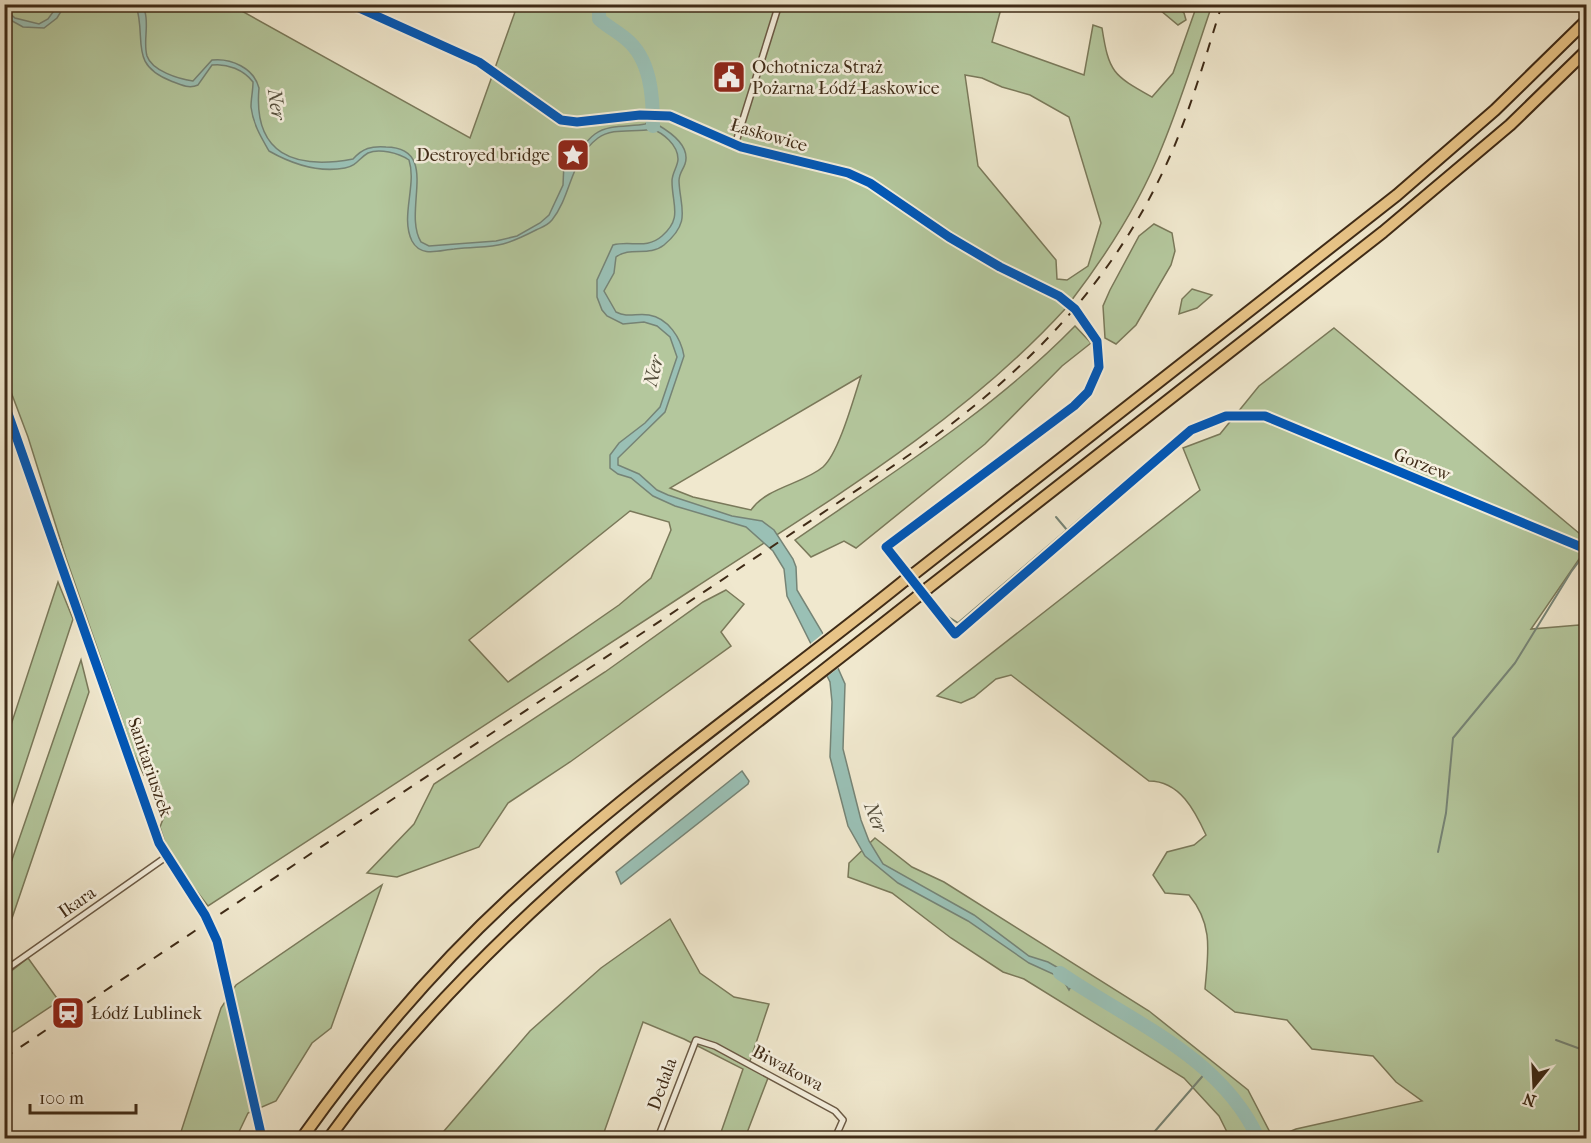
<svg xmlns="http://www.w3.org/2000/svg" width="1591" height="1143" font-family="'IM FELL French Canon',serif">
<rect width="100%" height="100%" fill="#f0e8ce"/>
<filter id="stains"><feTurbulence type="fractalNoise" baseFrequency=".00333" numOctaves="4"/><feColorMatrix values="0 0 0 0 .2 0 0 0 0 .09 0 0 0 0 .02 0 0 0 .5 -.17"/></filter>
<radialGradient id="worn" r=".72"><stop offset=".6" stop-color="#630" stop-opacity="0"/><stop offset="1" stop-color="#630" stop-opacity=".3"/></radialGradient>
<!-- green -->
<g fill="#b4c79d" stroke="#7a795a" stroke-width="1.5" fill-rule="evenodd">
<path d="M5,5H231L470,138L515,12L496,5H1002L992,42L1084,75L1093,25L1102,28C1109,73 1113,75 1152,97L1173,73L1197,5H1212C1196,52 1181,101 1162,147C1140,203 1107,254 1071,301L1049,288L1045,293L1060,301L1066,308C960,424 823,504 693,589C531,695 369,800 208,906L169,855L160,827L165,814L150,773L144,775L133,752L66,558L28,437L5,376ZM965,75L982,78L1002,87L1030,95L1069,117L1101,223L1088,266L1067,280L1057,279L1056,260L978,166ZM861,376C854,397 839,453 823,467C803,484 767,487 751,510L693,497L670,488ZM630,511L669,522L671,530L651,578L619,605L508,682L469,640Z"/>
<path d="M1154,5H1174L1184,13L1186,20L1178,25Z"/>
<path d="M1154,224L1172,233L1175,251L1171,265L1136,325L1116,344L1105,338L1103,306L1110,290L1139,236Z"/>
<path d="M1192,289L1212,295L1197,308L1179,314L1182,299Z"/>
<path d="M1075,326L1091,343L1062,366L985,444L856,548L844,541L811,557L795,540C892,473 993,410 1075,326Z"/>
<path d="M1334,328L1586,539V549L1531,629L1579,625L1586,629V1138H1274L1296,1129L1422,1101L1396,1082L1373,1056L1312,1049L1287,1020L1235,1012L1205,989C1208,953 1214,925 1189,895L1165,893L1153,875L1167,852L1194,845L1206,835C1195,811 1180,781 1149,781L1011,675L996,679L974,697L961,703L937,696L1200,490L1183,448L1220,434L1259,386Z"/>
<path d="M58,582L73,619L5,826V743Z"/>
<path d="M726,590L744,604L721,632L731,646L570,762L508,803L479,847L397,877L367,873L414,824L434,784L605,672L703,602Z"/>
<path d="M81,660L89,692L10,924L5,925V880Z"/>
<path d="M875,838L912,867L944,882L1149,1011L1248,1090L1273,1138H1230L1219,1116L1184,1078L1024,979L1003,972L951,938L892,893L848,877L849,863Z"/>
<path d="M382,885L331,1028L312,1043L276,1101L248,1113L236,1138H179L221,1008L236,985Z"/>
<path d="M670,919L700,973L734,997L769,1004L749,1064L768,1078L745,1138H719L743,1069L684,1039L643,1022L602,1138H438L530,1031L601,968Z"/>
<path d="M28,958L59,1001L5,1037V976Z"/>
</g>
<!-- water -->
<g fill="#9ac0b5" stroke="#768476" stroke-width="1.5">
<path d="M58,5H65L57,18L44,28L23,27L5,17V9L15,18L39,24L48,19Z"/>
<path d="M136,5H142L145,12C149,26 143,42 147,56C152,71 179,79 193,81L212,60C231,58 254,68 259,88C253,154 294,170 353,159C363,148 371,146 386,147C441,148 402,211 421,242L429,246L496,241L517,236L540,223L549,215L563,185L564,163C575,159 584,142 595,134C609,124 629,127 645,124L651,121V116H657L658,125C670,132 691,146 685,164C683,170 679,173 679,181C680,208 692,222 664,245C649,257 630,246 616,257L614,273L604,291L616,312C628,318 636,313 649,315C668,318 681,338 684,356L665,412L618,458V465L639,474L657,490L668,495L732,516L762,521L774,530L793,559L796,567L797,590L822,632L845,684L843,749L861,820L869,841L883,864L974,915L1029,956L1048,962L1076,978L1069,990L1062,978L1029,963L968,921L898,883L865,856L848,826L830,757L832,702L830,682L787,596L784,569L773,551L746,527L675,506L653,496L631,478L618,474L610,468V455L619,443L645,423L660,407L677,357L670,337L657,326L644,322L623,324L607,316L602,310L597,297V280L613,245C631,240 646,250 662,236C683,218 672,205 672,181C672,173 678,166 678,159C678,145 663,133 652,129C635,133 613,127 598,138C570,159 572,195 552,220C547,226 542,227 536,230C497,250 495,245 454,249C440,250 421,258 412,241C400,217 417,185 409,160C399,153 379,148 368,153C359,158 357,166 345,168C318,173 292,164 269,151C261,137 253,124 251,107C251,98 253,91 253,82C244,70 227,63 212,65L198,85C189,89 181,85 171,81C128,64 147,40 136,5Z"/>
<path d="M742,771L749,781L748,784L621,884L616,872Z"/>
</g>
<!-- pier -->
<path fill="#f0e8ce" d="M825,632L841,666L825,678L810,644Z"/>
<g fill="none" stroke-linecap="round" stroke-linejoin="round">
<!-- stream -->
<g stroke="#768476" stroke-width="2">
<path d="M1056,517L1067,530"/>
<path d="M947,616L958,623L1164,447"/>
<path d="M1438,852L1446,813L1453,738L1515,663L1571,572L1586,552"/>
<path d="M1556,1040L1586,1051"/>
<path d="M1149,1138L1207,1071"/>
</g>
<!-- river -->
<g stroke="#9ac0b5" stroke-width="14">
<path d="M599,4V19C608,27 618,32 626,39C651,59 653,97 653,126"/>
<path d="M1060,973C1131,1022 1220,1056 1258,1138"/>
</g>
<!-- street casing -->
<g stroke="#6b5a45" stroke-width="8">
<g id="street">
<path d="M350,4L479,62L561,120L577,122L640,115L670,116L741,147L848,173L870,183L949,237L1000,267L1059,296L1075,309L1097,341L1099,367L1088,392L1074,406L886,547L955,634L1191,430L1226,416H1265L1586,549"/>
<path d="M735,145L779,4"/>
<path d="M4,971L166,857"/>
<path d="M658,1138L696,1040L715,1046L835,1111L843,1120L835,1138"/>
</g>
</g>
<!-- secondary casing -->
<g stroke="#3f2b17" stroke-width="10">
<path id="secondary" d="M4,402L159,843L205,915L217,941L262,1138"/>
</g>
<!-- highway casing -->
<g stroke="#3f2b17" stroke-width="14">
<g id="highway">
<path d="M915,573L1397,195L1495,110L1586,21"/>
<path d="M928,588L1383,232L1510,125L1586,51"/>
<path d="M302,1138C364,1051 434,968 512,896C635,782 774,686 904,581"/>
<path d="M329,1138C489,916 705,765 917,597"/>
</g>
</g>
<!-- street -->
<use href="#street" stroke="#f5f0df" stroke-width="5"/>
<!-- secondary -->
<use href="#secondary" stroke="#f5f0df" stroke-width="8"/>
<!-- highway -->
<use href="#highway" stroke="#e8c487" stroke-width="10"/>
<!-- rail -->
<path stroke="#3f2b17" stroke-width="2" stroke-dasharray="10 10" stroke-linecap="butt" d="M4,1058L899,462C1020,379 1116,284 1174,147C1193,101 1207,52 1222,4"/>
<!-- highway-bridge casing -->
<g stroke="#3f2b17" stroke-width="14" stroke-linecap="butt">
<g id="highway-bridge">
<path d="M904,581L915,573"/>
<path d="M917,597L928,588"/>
</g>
</g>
<!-- highway-bridge -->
<use href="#highway-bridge" stroke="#e8c487" stroke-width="10"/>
<!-- cycleway casing -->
<g stroke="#f5f0df" stroke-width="13">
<g id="cycleway">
<path d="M350,4L479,62L561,120L577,122L640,115L670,116L741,147L848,173L870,183L949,237L1000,267L1059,296L1075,309L1097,341L1099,367L1088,392L1074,406L886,547L955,634L1191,430L1226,416H1265L1586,549"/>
<path d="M4,402L159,843L205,915L217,941L262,1138"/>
</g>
</g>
<!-- cycleway -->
<use href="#cycleway" stroke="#0057b8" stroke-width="9"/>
</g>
<!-- icons -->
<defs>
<g id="civic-square" transform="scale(1.725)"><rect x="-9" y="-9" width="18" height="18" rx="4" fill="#8f2418" stroke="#f5f0df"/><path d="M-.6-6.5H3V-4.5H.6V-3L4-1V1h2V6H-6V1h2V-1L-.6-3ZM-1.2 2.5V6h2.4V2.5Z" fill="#fff"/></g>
<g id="sight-square" transform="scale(1.725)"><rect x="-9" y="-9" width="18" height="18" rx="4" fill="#8f2418" stroke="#f5f0df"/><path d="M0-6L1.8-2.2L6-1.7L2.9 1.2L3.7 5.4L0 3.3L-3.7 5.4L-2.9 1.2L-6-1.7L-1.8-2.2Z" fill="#fff"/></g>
<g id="station-square" transform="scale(1.725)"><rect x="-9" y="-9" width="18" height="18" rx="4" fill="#8f2418" stroke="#f5f0df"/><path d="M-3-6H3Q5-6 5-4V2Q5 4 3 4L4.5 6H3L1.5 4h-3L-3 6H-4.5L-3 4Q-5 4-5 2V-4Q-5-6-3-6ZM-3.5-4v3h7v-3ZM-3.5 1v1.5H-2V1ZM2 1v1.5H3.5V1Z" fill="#fff"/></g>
</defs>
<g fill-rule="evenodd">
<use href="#civic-square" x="729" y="77"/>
<use href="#sight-square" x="573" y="155"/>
<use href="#station-square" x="68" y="1013"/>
</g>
<g text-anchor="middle" stroke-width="5" stroke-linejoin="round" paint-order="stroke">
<!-- poi labels -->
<g font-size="18" fill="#3f2b17" stroke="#f5f0df" text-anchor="start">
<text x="752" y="73">Ochotnicza Straż<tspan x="752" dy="21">Pożarna Łódź-Łaskowice</tspan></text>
<text x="550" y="161" text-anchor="end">Destroyed bridge</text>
<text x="91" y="1019">Łódź Lublinek</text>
</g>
<!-- street labels -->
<g font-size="18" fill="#3f2b17" stroke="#f5f0df">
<text transform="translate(769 135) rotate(16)" y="6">Łaskowice</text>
<text transform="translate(1422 464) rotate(22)" y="6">Gorzew</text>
<text transform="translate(150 767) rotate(71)" y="6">Sanitariuszek</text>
<text transform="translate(77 902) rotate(-35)" y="6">Ikara</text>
<text transform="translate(788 1068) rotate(28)" y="6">Biwakowa</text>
<text transform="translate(662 1084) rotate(-70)" y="6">Dedala</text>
</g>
<!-- water labels -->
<g font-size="20" font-style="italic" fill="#56503e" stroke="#f5f0df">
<text transform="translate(277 104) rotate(81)" y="7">Ner</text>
<text transform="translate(653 371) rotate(-77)" y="7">Ner</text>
<text transform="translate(876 817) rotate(68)" y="7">Ner</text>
</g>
</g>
<!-- margin -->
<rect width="1591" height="1143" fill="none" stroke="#f0e8ce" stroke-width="24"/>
<rect x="6" y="6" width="1579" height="1131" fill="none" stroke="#3f2b17" stroke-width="3"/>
<rect x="12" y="12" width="1567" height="1119" fill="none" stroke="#3f2b17" stroke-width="1.5"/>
<!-- north arrow -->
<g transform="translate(1534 1086) rotate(198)" stroke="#f5f0df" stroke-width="4.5" paint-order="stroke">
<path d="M0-4.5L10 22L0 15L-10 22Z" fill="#3f2b17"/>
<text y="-9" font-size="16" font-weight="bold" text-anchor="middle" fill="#3f2b17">N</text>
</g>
<!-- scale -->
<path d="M30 1104v9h106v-9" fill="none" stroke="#3f2b17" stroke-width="3"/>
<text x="39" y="1104" font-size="18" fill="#3f2b17" stroke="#f5f0df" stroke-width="4.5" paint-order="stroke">100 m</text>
<rect width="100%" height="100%" filter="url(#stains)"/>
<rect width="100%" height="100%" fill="url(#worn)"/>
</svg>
